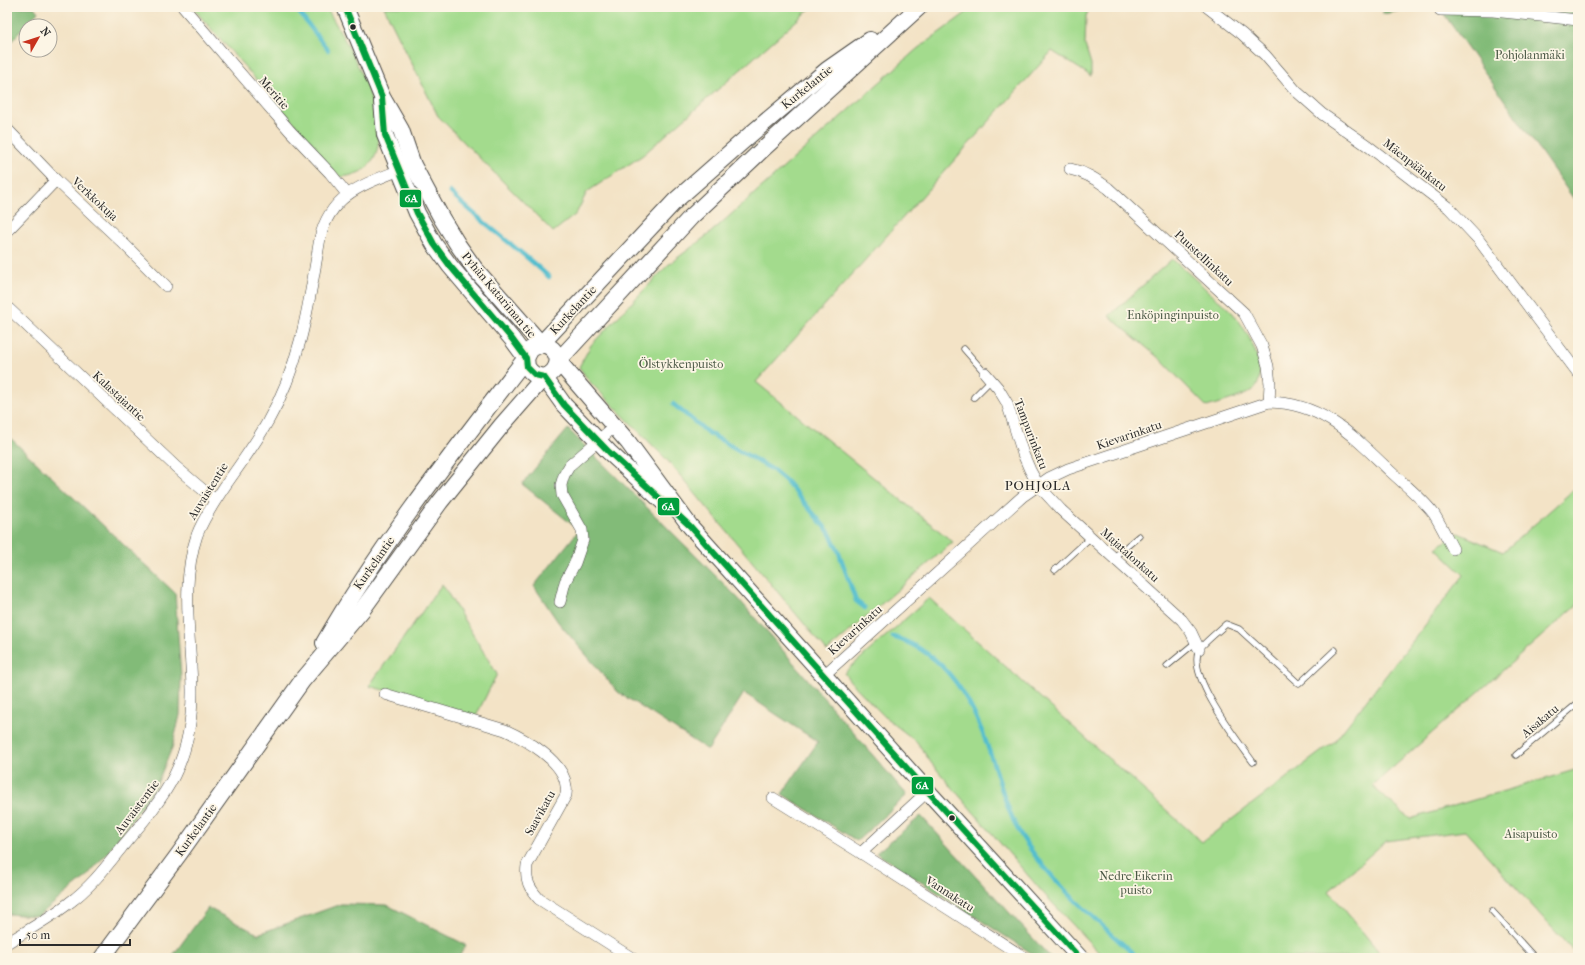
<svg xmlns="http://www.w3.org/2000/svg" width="1585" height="965" font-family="'IM FELL French Canon',serif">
<rect width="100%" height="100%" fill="#fcf5e5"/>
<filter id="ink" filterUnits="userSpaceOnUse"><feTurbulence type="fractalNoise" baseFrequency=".025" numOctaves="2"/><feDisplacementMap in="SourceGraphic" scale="8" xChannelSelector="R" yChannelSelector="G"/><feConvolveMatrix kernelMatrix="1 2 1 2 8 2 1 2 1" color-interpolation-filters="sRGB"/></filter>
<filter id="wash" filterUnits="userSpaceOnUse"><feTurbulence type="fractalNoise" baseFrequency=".012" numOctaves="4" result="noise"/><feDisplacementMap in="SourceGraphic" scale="16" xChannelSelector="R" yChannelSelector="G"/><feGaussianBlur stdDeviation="0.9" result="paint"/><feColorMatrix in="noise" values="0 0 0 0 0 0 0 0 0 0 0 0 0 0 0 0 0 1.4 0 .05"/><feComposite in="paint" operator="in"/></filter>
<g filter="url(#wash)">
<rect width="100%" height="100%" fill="#f3e3c6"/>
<!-- green -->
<g fill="#a3db8d" stroke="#67835c">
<path d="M192,7H326C347,43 424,169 341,177L329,167L312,143Z"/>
<path d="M384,7H812L643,155L587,192L576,214L553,232L438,116Z"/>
<path d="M974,7H1090L1086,16L1085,45L1091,64V76L1052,51L756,382L953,542L827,651L668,461L590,382L579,367L591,345L668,265L709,234L917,49Z"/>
<path d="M1172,259C1186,271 1200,283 1213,296C1221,302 1230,309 1236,317C1248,332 1268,369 1256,387C1250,396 1218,403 1207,407L1160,359L1109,316Z"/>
<path d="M1578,486V604L1372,786L1410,819L1578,769V954L1563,940L1465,831L1386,841L1329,891L1384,958H1104L1044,894L932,764L917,742L885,717L850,681L844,673L929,598L1202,842L1335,741L1464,575L1436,548L1458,533L1503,552Z"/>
<path d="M442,584L497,674L476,716L369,686Z"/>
</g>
<!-- forest -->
<g fill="#82bb78" stroke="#567352">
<path d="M7,7H34L38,12L7,46Z"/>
<path d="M1383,7H1420L1383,14Z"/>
<path d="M1439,7H1578V205Z"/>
<path d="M568,429L737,597L907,795L857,841L782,794L818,742L744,693L708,750L618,692L558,622L534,586L579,530L522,484Z"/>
<path d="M7,435L175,593L181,677L180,715L172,748L156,786L109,851L85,878L38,916L7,914Z"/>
<path d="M921,816L1051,958H1039L876,853Z"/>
<path d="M341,904L387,905L466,945L458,958H171L208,908L258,934Z"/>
</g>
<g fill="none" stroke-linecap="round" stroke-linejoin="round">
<!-- stream -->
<g stroke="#53bece" stroke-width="4.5">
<path d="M295,7L328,50"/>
<path d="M450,192C481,222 517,247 549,277"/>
<path d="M673,404L707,432L773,470L786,481L829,532L838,550L856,601L865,608"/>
<path d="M893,637C948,653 973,703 990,753C1001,784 1007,815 1026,843C1055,886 1100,923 1138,958"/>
</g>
</g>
</g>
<g filter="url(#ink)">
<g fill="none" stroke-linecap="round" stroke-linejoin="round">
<!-- lane casing -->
<g stroke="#494742" stroke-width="7">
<g id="lane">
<path d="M964,349L985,373"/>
<path d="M974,397L991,380"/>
<path d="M1113,558L1139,536"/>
<path d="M1055,570L1091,537"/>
<path d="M1167,666L1196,642"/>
<path d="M1516,755L1578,703"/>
<path d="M1253,762C1238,741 1186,675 1199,650C1202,644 1220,630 1226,624L1239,629L1299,684L1335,650"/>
<path d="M1492,911L1535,958"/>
</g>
</g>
<!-- street casing -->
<g stroke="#494742" stroke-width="12">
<g id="street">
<path d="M183,7L290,131L330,173L347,194"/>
<path d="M1207,7L1242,34L1265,55L1296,91L1322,114L1368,146L1449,208L1478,239L1578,373"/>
<path d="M1440,10L1493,11L1578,20"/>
<path d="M7,129L56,180L124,244L166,286"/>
<path d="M1070,169C1085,172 1096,179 1108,188L1244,313L1262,346L1268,366L1270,384L1269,402"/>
<path d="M7,231L56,180"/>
<path d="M7,307L176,467L215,500"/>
<path d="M985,373L998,388L1007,403L1023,454L1030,470L1038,485L1061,510L1182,620L1191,632L1199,649"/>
<path d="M560,602L565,582L575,563L583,540L582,530L562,495L561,485L564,475L570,465L615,426"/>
<path d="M824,675L1023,496L1049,478L1068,469L1269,402C1323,403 1353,436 1390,471C1405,485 1422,498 1434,514C1441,525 1447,538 1453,549"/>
<path d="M385,694L505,730C525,739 564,761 566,786C567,789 566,793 566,795L527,865C525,880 529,888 539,899L632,958"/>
<path d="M773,798L861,853L1025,958"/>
<path d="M861,853L928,791"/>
<path d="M7,943C28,930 50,918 69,903C90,888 106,867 122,847C167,794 193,762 192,689C191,637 180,585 197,535C203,519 213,504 223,489C238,467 255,445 268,421C301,364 309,303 320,238C331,192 366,184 405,168"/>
</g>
</g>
<!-- secondary casing -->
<g stroke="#494742" stroke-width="18">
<g id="secondary">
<path d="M345,7L382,97L401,130L413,165L442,219L458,245L475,269L541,344C551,346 556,350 558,361L628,442L690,526L922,785L1080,958"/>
<path d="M382,102L385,135L417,213L434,244L450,266L512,339L526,358L527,367L531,372L535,375L544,377L564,405L609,452L663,502"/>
<path d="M324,643C382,542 455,450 526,358L531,349L541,344L676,200L751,134L827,70L870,40"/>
<path d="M102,958L179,854L302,681L362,610L440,502L502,425L544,377C553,374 556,369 558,361L691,217L764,148L919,7"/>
</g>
</g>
<!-- lane -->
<use href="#lane" stroke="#fff" stroke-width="5.5"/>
<!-- street -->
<use href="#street" stroke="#fff" stroke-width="11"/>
<!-- secondary -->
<use href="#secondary" stroke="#fff" stroke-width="16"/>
<!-- bus-1 casing -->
<g stroke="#fcf5e5" stroke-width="9">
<path id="bus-1" d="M345,7L382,97L385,135L417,213L434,244L450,266L512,339L526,358L527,367L535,375L544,377L564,405L609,452L690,526L922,785L1080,958"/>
</g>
<!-- bus-1 -->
<use href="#bus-1" stroke="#009e3d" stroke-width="6"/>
</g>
</g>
<!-- markers -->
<g fill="#2b2b2b" stroke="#fcf5e5" stroke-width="1.5">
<circle cx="353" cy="27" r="3.5"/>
<circle cx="952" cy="818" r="3.5"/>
</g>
<g text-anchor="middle" stroke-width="3.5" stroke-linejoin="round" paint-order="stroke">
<!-- park labels -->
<g font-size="12" fill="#495744" stroke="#fcf5e5">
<text x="1530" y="59">Pohjolanmäki</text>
<text x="1173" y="319">Enköpinginpuisto</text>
<text x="681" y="368">Ölstykkenpuisto</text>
<text x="1531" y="838">Aisapuisto</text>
<text x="1136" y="880">Nedre Eikerin<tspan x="1136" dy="14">puisto</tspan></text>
</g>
<!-- street labels -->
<g font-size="12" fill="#2b2b2b" stroke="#fcf5e5">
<text transform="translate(807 87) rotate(-39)" y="4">Kurkelantie</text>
<text transform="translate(274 93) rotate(49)" y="4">Meritie</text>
<text transform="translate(1415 165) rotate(38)" y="4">Mäenpäänkatu</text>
<text transform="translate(95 199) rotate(43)" y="4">Verkkokuja</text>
<text transform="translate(1204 258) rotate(43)" y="4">Puustellinkatu</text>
<text transform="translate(499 295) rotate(50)" y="4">Pyhän Katariinan tie</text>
<text transform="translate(573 310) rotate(-47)" y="4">Kurkelantie</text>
<text transform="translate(119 396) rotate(43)" y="4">Kalastajantie</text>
<text transform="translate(1031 434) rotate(69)" y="4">Tampurinkatu</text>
<text transform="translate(1129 435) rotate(-19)" y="4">Kievarinkatu</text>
<text transform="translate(208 491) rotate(-58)" y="4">Auvaistentie</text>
<text transform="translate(1130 555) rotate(42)" y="4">Majatalonkatu</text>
<text transform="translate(374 563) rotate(-55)" y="4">Kurkelantie</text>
<text transform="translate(855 630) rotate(-42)" y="4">Kievarinkatu</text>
<text transform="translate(1540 721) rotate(-40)" y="4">Aisakatu</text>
<text transform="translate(137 807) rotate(-53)" y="4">Auvaistentie</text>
<text transform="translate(540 813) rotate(-61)" y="4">Saavikatu</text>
<text transform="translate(196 830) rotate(-54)" y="4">Kurkelantie</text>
<text transform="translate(950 894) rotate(33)" y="4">Vannakatu</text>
</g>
<!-- neighbourhood labels -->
<g font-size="13" letter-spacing="1" fill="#2b2b2b" stroke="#fcf5e5">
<text x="1038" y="490">POHJOLA</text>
</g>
</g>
<g stroke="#fcf5e5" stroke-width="1.5">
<rect x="399" y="189" width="23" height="19" rx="4" fill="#009e3d"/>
<rect x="657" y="497" width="23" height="19" rx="4" fill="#009e3d"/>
<rect x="911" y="776" width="23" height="19" rx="4" fill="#009e3d"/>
</g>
<g font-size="11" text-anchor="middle" font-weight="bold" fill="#fff">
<text x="411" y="202">6A</text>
<text x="668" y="510">6A</text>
<text x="922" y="789">6A</text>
</g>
<!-- margin -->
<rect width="1585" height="965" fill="none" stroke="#fcf5e5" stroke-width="24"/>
<!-- north arrow -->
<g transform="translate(38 38) rotate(51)"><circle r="19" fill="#fcf5e5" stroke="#a8a49b"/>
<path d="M0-3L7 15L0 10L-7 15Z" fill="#c8321e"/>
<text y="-6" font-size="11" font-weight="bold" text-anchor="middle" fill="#2b2b2b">N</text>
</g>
<!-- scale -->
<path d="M20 939v6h110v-6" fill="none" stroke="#2b2b2b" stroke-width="2"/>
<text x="26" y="939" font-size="12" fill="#2b2b2b" stroke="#fcf5e5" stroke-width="3" paint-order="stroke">50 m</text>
</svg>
